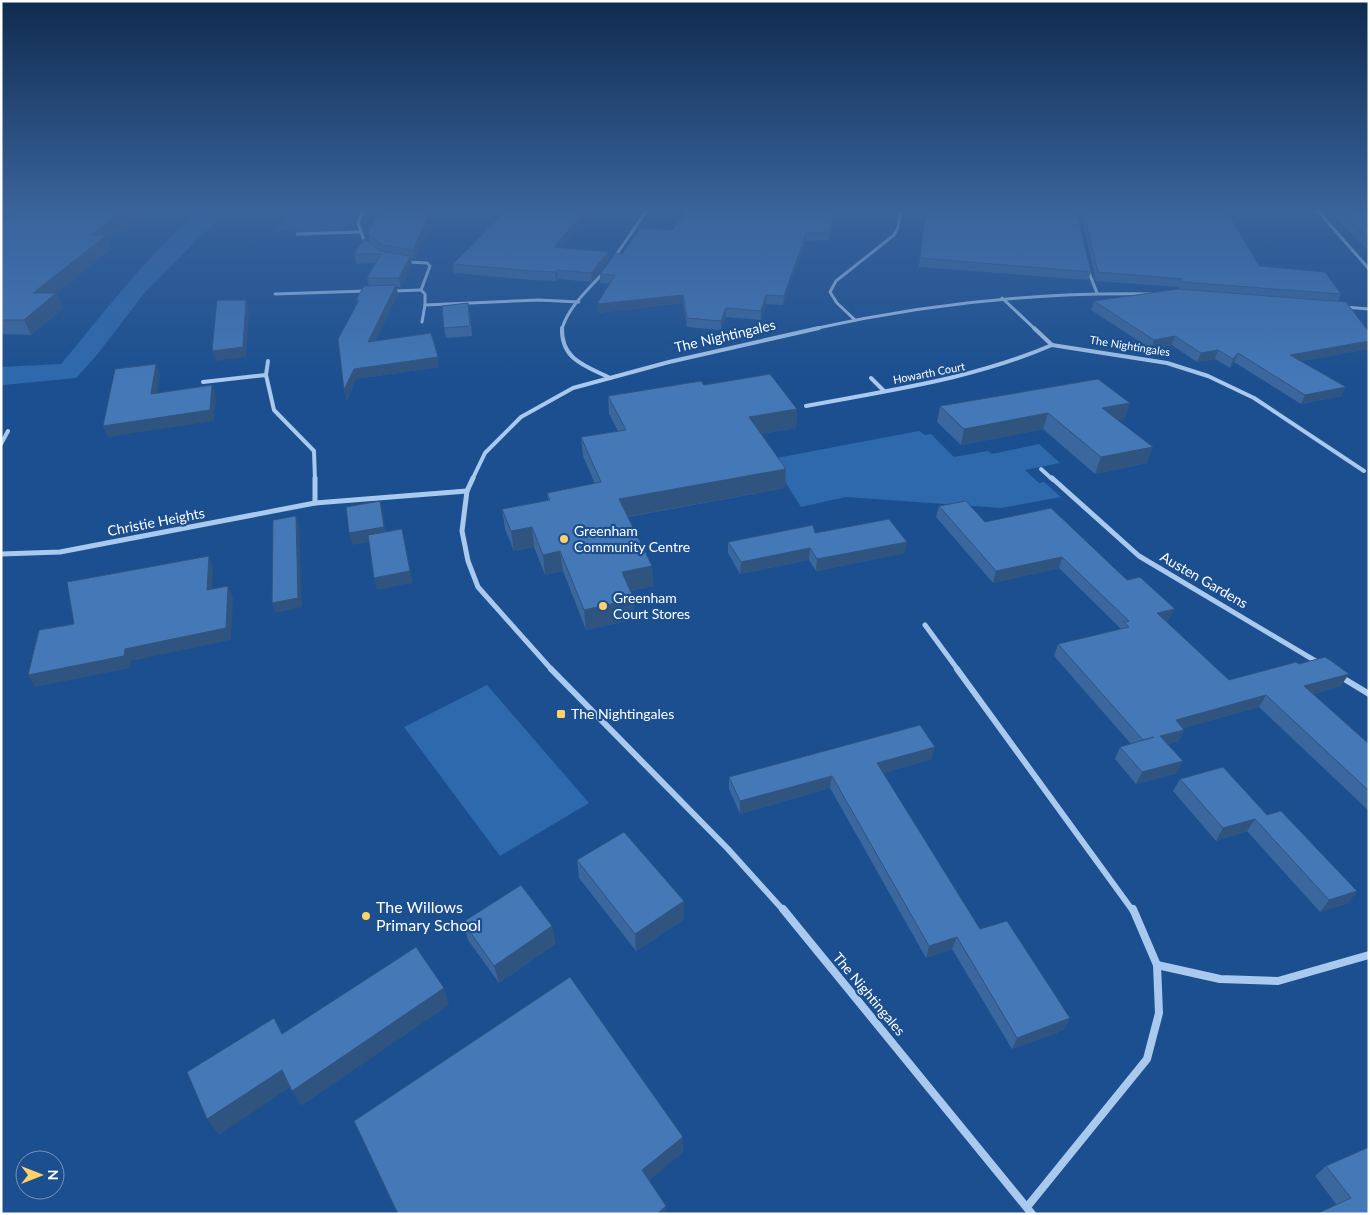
<svg xmlns="http://www.w3.org/2000/svg" width="1370" height="1215" font-family="Lato,sans-serif">
<rect width="100%" height="100%" fill="#1b4f8f"/>
<!-- green -->
<g fill="#2e69ad">
<path d="M201,210H227L146,291L96,356L76,378L3,385L1,387V367L61,364C106,311 147,254 201,210Z"/>
<path d="M292,210H358C356,214 353,221 350,224C337,235 293,231 276,231Z"/>
<path d="M919,431L925,435L931,434L954,457L988,451L992,454L1039,444L1060,463L1025,470L1039,483L1044,482L1061,497L1001,508L846,497L801,507L771,459Z"/>
<path d="M487,685L589,803L500,856L404,727Z"/>
</g>
<g fill="none" stroke-linecap="round" stroke-linejoin="round">
<!-- minor-far4 -->
<g stroke="#a9c9ee" stroke-width="3">
<path d="M364,210L358,223L366,246"/>
<path d="M1317,210L1369,269"/>
<path d="M297,234L360,232"/>
<path d="M614,258L647,210"/>
<path d="M407,262L427,263L430,266L421,290L425,294V305L539,300L579,302"/>
<path d="M1088,270L1097,293"/>
<path d="M392,291L421,290"/>
<path d="M275,294L366,291"/>
<path d="M1002,298L1035,329"/>
<path d="M1344,307L1369,309"/>
<path d="M855,320L837,303L830,292L836,281L894,235L898,227L900,210"/>
<path d="M422,322L425,305"/>
<path d="M562,329C568,307 588,290 603,273"/>
<path d="M813,329C924,304 1037,292 1151,294"/>
</g>
<!-- minor-far3 -->
<g stroke="#a9c9ee" stroke-width="4">
<path d="M562,328C561,360 586,366 610,378"/>
<path d="M1034,328L1052,345L1167,363L1208,376L1254,398L1364,471"/>
<path d="M268,361L266,375L274,410L314,451L315,480"/>
<path d="M871,378L884,391"/>
<path d="M203,382L266,375"/>
<path d="M806,406C890,390 973,379 1052,345"/>
<path d="M1,444L8,431"/>
<path d="M1041,469L1053,480"/>
<path d="M472,480L485,453L521,417L573,388L669,362L819,328"/>
</g>
<!-- minor-far2 -->
<g stroke="#a9c9ee" stroke-width="5">
<path d="M315,478V503"/>
<path d="M473,478L467,491L462,531L468,561L478,587L552,670"/>
<path d="M1052,478L1139,556L1319,663"/>
<path d="M1,554L60,552L315,503L467,491"/>
<path d="M925,625L958,670"/>
</g>
<!-- minor-far1 -->
<g stroke="#a9c9ee" stroke-width="6">
<path d="M551,669L728,849L784,911"/>
<path d="M957,669L1133,911"/>
<path d="M1341,677L1369,694"/>
</g>
<!-- minor -->
<g stroke="#a9c9ee" stroke-width="8">
<path d="M783,909L1032,1214"/>
<path d="M1157,965L1220,979L1278,981L1369,955"/>
<path d="M1027,1207L1147,1059L1159,1013L1157,965L1133,909"/>
</g>
</g>
<!-- wall -->
<g fill="#3a679d">
<path d="M1,210H144L108,239L112,248L56,294L63,308L31,335L1,334V222L9,217H1Z"/>
<path d="M437,210L415,259L411,258L412,266L401,287H396L398,294L375,341L439,367L356,379L347,400L344,390L357,304L356,300L369,286L367,278L376,263L356,264L354,254L381,252L371,244L370,241L368,232Z"/>
<path d="M462,210H594L561,248L608,261L592,282L558,279L556,281L533,280L454,273L453,264L503,215L463,212Z"/>
<path d="M687,210H837L828,240L805,241L783,305L766,304L761,320L726,317L721,330L687,327L683,303L598,313L597,304L610,284L600,283V274L622,254L673,230Z"/>
<path d="M926,210L1091,272L1088,280L919,267Z"/>
<path d="M1080,210H1226L1259,266L1341,294L1338,301L1369,332V349L1301,361L1346,387L1341,396L1301,404L1234,362L1230,368L1215,359L1197,362L1172,345L1151,349L1091,310L1094,301L1179,289V287L1096,281Z"/>
<path d="M1270,210H1280L1274,216Z"/>
<path d="M1327,210H1369V251Z"/>
<path d="M470,312L472,336L446,338L444,328Z"/>
<path d="M704,385L797,409L796,428L761,434L786,469L785,488L628,517L652,566L653,586L630,591L635,619L586,630L563,571L545,575L534,547L514,551L505,529L502,509L548,500L547,493L595,484L583,456L581,437L618,431L609,414L608,396Z"/>
<path d="M940,406L1125,419L1118,420L1147,463L1095,474L1043,429L961,445L937,422Z"/>
<path d="M939,506L985,522L1051,508L1169,620L1166,621L1229,680L1299,664L1341,686L1313,694L1369,744V811L1259,707L1183,728L1184,730L1178,742L1168,744L1177,773L1136,784L1115,759L1120,747L1131,744L1054,656L1058,644L1121,629L1059,568L993,583L936,517Z"/>
<path d="M815,533L905,553L816,571L809,560L740,574L728,553V542Z"/>
<path d="M932,759L883,773L980,929L1064,1030L1012,1049L952,949L926,958L830,788L740,814L729,789V777Z"/>
<path d="M1180,779L1267,815L1357,891L1348,903L1320,912L1247,831L1216,841L1173,791Z"/>
<path d="M577,860L684,919L636,951L579,878Z"/>
<path d="M463,922L552,926L555,944L499,983L468,940Z"/>
<path d="M1326,1166L1369,1214L1336,1204L1315,1176Z"/>
</g>
<!-- shaded-wall -->
<g fill="#305480">
<path d="M123,210H144L108,239L112,248L56,294L63,308L31,335L24,320L33,293L91,235Z"/>
<path d="M431,210H437L415,259L413,250Z"/>
<path d="M586,210H594L554,256V247Z"/>
<path d="M835,210H837L828,240L829,232Z"/>
<path d="M1276,210H1280L1274,216Z"/>
<path d="M806,233L805,241L783,305L784,296Z"/>
<path d="M608,252V261L592,282L591,273Z"/>
<path d="M410,256L412,266L401,287L399,278Z"/>
<path d="M557,270L558,279L556,281L555,272Z"/>
<path d="M396,285L398,294L370,351L368,342Z"/>
<path d="M683,295V303L598,313L597,304Z"/>
<path d="M766,295V304L761,320V311Z"/>
<path d="M246,300L249,310L246,357L216,361L212,351Z"/>
<path d="M726,308V317L721,330V321Z"/>
<path d="M1175,336L1172,345L1151,349L1154,340Z"/>
<path d="M1369,341V349L1287,364L1290,355Z"/>
<path d="M1218,350L1215,359L1197,362L1201,353Z"/>
<path d="M1238,353L1234,362L1230,368L1233,359Z"/>
<path d="M438,357L439,367L356,379L347,400L344,390L354,369Z"/>
<path d="M156,364L160,374L155,405L151,394Z"/>
<path d="M212,385L216,396L214,421L108,437L103,426Z"/>
<path d="M1346,387L1341,396L1301,404L1305,395Z"/>
<path d="M1130,403L1125,419L1097,424L1102,408Z"/>
<path d="M797,409L796,428L748,436L749,417Z"/>
<path d="M1048,413L1043,429L961,445L964,429Z"/>
<path d="M1153,447L1147,463L1095,474L1101,457Z"/>
<path d="M786,469L785,488L620,518L619,499Z"/>
<path d="M380,501L383,512L387,539L352,545L349,533Z"/>
<path d="M296,516L299,525L302,607L276,613L272,603Z"/>
<path d="M532,527L534,547L514,551L511,531Z"/>
<path d="M402,529L413,583L377,590L374,578Z"/>
<path d="M907,542L905,553L816,571L817,559Z"/>
<path d="M810,548L809,560L740,574L741,562Z"/>
<path d="M560,551L563,571L545,575L543,555Z"/>
<path d="M209,556L213,568L212,602L207,590Z"/>
<path d="M1062,557L1059,568L993,583L996,571Z"/>
<path d="M652,566L653,586L623,592L622,572Z"/>
<path d="M228,586L233,598L231,640L131,661L130,668L35,687L28,675L125,649Z"/>
<path d="M634,599L635,619L586,630L584,610Z"/>
<path d="M1175,609L1169,620L1152,625L1157,613Z"/>
<path d="M1349,674L1341,686L1297,698L1304,686Z"/>
<path d="M1266,695L1259,707L1170,732L1176,720Z"/>
<path d="M1184,730L1178,742L1155,748L1160,736Z"/>
<path d="M935,747L932,759L874,776L877,763Z"/>
<path d="M1183,761L1177,773L1136,784L1142,772Z"/>
<path d="M832,776L830,788L740,814V801Z"/>
<path d="M1255,819L1247,831L1216,841L1223,828Z"/>
<path d="M1357,891L1348,903L1320,912L1329,900Z"/>
<path d="M684,901V919L636,951L635,934Z"/>
<path d="M552,926L555,944L499,983L494,966Z"/>
<path d="M957,937L952,949L926,958L929,946Z"/>
<path d="M444,988L449,1005L301,1106L292,1091Z"/>
<path d="M1070,1018L1064,1030L1012,1049L1017,1038Z"/>
<path d="M282,1070L292,1086L219,1135L207,1119Z"/>
<path d="M683,1137V1152L644,1185L642,1170Z"/>
<path d="M666,1206L667,1214H657Z"/>
</g>
<!-- building -->
<g fill="#4478b7" stroke="#305480">
<path d="M20,210H123L91,235H107L33,293H56L24,320H1V222Z"/>
<path d="M381,210H431L413,250L383,245L369,235L368,232Z"/>
<path d="M507,210H586L554,247L608,252L591,273L557,270L555,272L532,271L453,264Z"/>
<path d="M687,210H835L829,232L806,233L784,296L766,295L761,311L726,308L721,321L687,318L683,295L597,304L615,275L600,274L616,253L622,254L641,228L673,230Z"/>
<path d="M926,210H1076L1091,272L920,258Z"/>
<path d="M1083,210H1226L1259,266L1325,272L1341,294L1182,282V279L1098,272Z"/>
<path d="M1340,210H1369V238Z"/>
<path d="M364,239L380,251L410,256L399,278H367L381,254H354Z"/>
<path d="M396,285L368,342L431,333L438,357L354,369L344,390L338,339L359,300H356L364,286Z"/>
<path d="M1178,289L1346,302L1369,332V341L1290,355L1346,387L1305,395L1238,353L1233,359L1218,350L1201,353L1175,336L1154,340L1094,301Z"/>
<path d="M217,300H246L243,347L212,351Z"/>
<path d="M468,303L470,326L444,328L442,306Z"/>
<path d="M156,364L151,394L212,385L210,410L103,426L115,369Z"/>
<path d="M770,374L797,409L749,417L786,469L619,499L652,566L622,572L634,599L584,610L560,551L543,555L532,527L511,531L502,509L550,500L547,493L601,482L581,437L626,430L608,396L701,381L704,385Z"/>
<path d="M1098,379L1130,403L1102,408L1153,447L1101,457L1048,413L964,429L940,406Z"/>
<path d="M380,501L384,527L349,533L346,507Z"/>
<path d="M966,501L985,522L1051,508L1127,580L1140,577L1175,609L1157,613L1229,680L1296,662L1299,664L1325,657L1330,660L1349,674L1304,686L1369,744V791L1266,695L1176,720L1184,730L1160,736L1183,761L1142,772L1120,747L1154,737L1143,740L1058,644L1129,627L1124,622L1129,621L1062,557L996,571L939,506Z"/>
<path d="M296,516L298,598L272,603L273,520Z"/>
<path d="M889,519L907,542L817,559L810,548L741,562L728,542L813,525L815,533Z"/>
<path d="M402,529L410,571L374,578L368,535Z"/>
<path d="M209,556L207,590L228,586L226,628L125,649L124,656L28,675L39,630L74,624L67,582Z"/>
<path d="M920,725L935,747L877,763L980,929L1007,921L1070,1018L1017,1038L957,937L929,946L832,776L740,801L729,777Z"/>
<path d="M1223,767L1267,815L1281,811L1357,891L1329,900L1255,819L1223,828L1180,779Z"/>
<path d="M624,832L684,901L635,934L577,860Z"/>
<path d="M521,885L552,926L494,966L463,922Z"/>
<path d="M416,947L444,988L292,1091L282,1070L207,1119L187,1072L274,1018L282,1034Z"/>
<path d="M570,977L683,1137L642,1170L666,1206L657,1214H398L354,1121Z"/>
<path d="M1369,1147V1214H1316L1351,1198L1326,1166Z"/>
</g>
<!-- sky -->
<linearGradient id="sky" x2="0" y2="1"><stop stop-color="#0f2b4f"/><stop offset="0.55" stop-color="#39639b"/><stop offset="1" stop-color="#39639b" stop-opacity="0"/></linearGradient>
<rect width="1370" height="380" fill="url(#sky)"/>
<!-- markers -->
<g fill="#ffd166" stroke="#1b4f8f" stroke-width="2">
<circle cx="564" cy="539" r="5"/>
<circle cx="603" cy="606" r="5"/>
<rect x="556" y="709" width="10" height="10" rx="2.5"/>
<circle cx="366" cy="916" r="5"/>
</g>
<g text-anchor="middle" stroke-width="4.5" stroke-linejoin="round" paint-order="stroke">
<!-- far-street labels -->
<g font-size="11" fill="#fff" stroke="#1b4f8f">
<text transform="translate(1130 346) rotate(9)" y="4">The Nightingales</text>
<text transform="translate(929 373) rotate(-11)" y="4">Howarth Court</text>
</g>
<!-- street labels -->
<g font-size="14" fill="#fff" stroke="#1b4f8f">
<text transform="translate(725 336) rotate(-13)" y="5">The Nightingales</text>
<text transform="translate(156 522) rotate(-11)" y="5">Christie Heights</text>
<text transform="translate(1204 580) rotate(30)" y="5">Austen Gardens</text>
<text transform="translate(869 994) rotate(50)" y="5">The Nightingales</text>
</g>
<!-- poi labels -->
<g font-size="14" fill="#fff" stroke="#1b4f8f" text-anchor="start">
<text x="574" y="536">Greenham<tspan x="574" dy="16">Community Centre</tspan></text>
<text x="613" y="603">Greenham<tspan x="613" dy="16">Court Stores</tspan></text>
<text x="571" y="719">The Nightingales</text>
</g>
<!-- near-poi labels -->
<g font-size="16" fill="#fff" stroke="#1b4f8f" text-anchor="start">
<text x="376" y="913">The Willows<tspan x="376" dy="18">Primary School</tspan></text>
</g>
</g>
<!-- border -->
<rect width="1370" height="1215" fill="none" stroke="#ffffff" stroke-width="5"/>
<!-- north arrow -->
<g transform="translate(40 1175) rotate(90)"><circle r="24" fill="#1b4f8f" stroke="#7695bc"/>
<path d="M0-4L9 19L0 12L-9 19Z" fill="#ffd166"/>
<text y="-8" font-size="14" font-weight="bold" text-anchor="middle" fill="#ffffff">N</text>
</g>
</svg>
